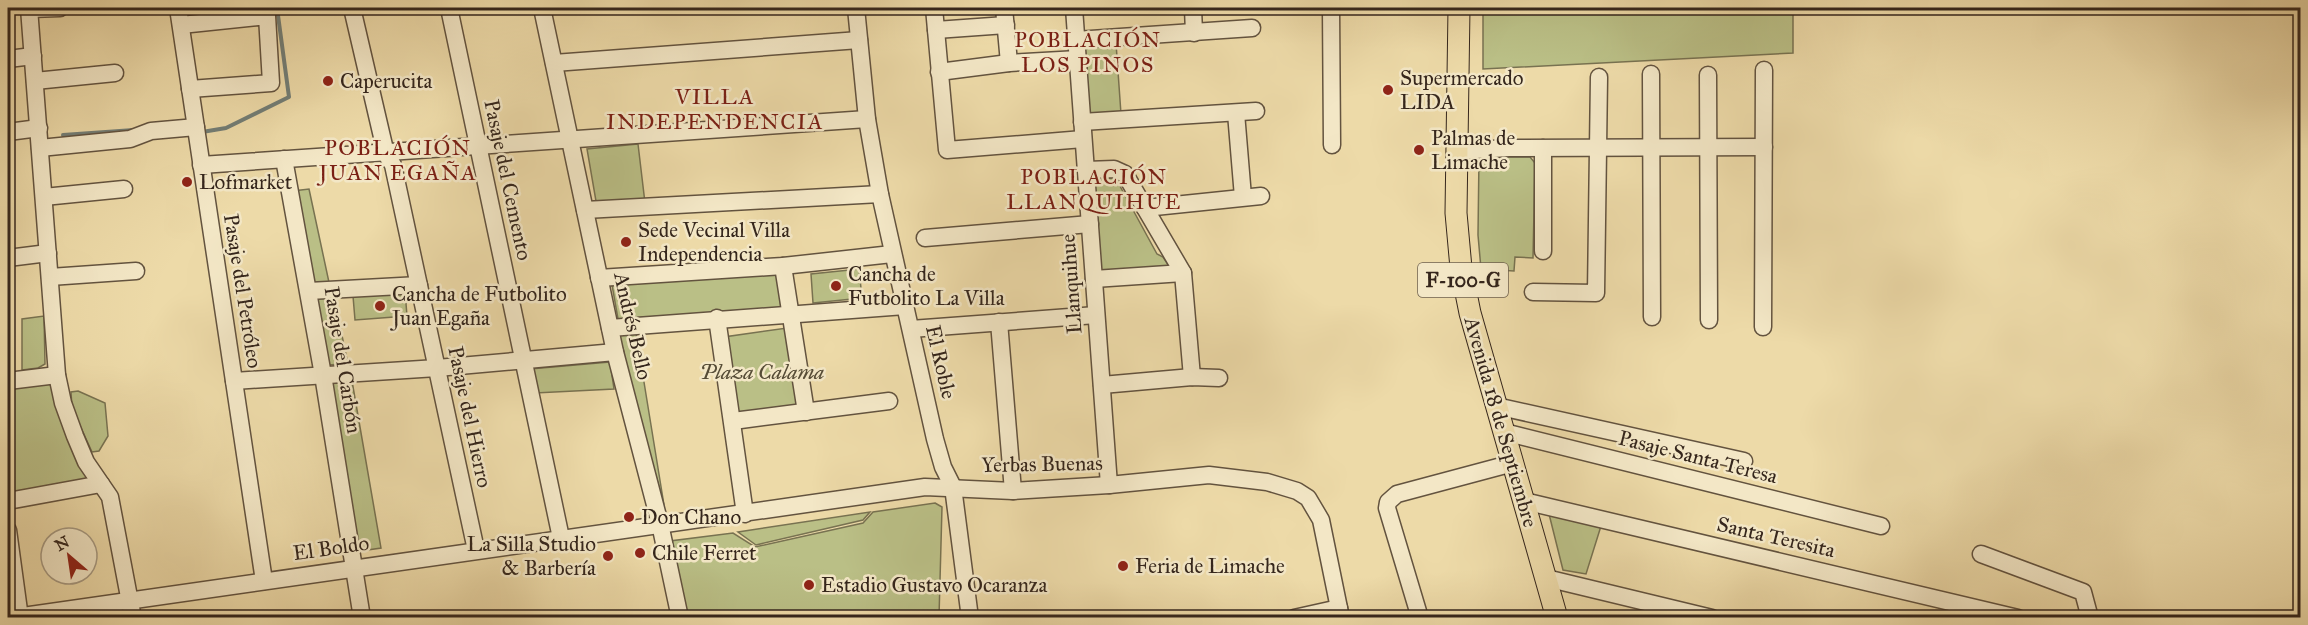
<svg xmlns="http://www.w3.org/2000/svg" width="2308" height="625" font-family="'IM FELL Great Primer',serif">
<rect width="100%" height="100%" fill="#eddaa8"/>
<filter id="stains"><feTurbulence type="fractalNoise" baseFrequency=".00333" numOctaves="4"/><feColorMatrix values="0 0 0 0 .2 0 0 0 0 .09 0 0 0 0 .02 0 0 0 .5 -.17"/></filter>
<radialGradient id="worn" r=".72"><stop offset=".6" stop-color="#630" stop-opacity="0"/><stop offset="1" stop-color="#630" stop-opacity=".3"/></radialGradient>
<!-- green -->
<g fill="#babf86" stroke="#787251" stroke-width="1.5">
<path d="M1483,8H1793V53L1483,69Z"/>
<path d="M1116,43L1121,114L1084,117L1079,46Z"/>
<path d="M638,144L645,203L597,207L587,149Z"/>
<path d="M1479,157H1530L1535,163L1533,258L1515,257L1514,271L1481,269L1478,235Z"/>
<path d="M1115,177L1157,254L1163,257L1171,269L1092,274L1087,181Z"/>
<path d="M309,189L330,287H312L293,191Z"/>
<path d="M859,269L862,298L813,303L811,274Z"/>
<path d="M777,272L781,308L618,319L612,285Z"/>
<path d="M405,291L407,316L355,320L353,296Z"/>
<path d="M333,293L348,364L326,365L314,294Z"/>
<path d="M44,316L45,364L38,368L22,370V319Z"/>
<path d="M787,328L802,407L736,416L724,337Z"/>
<path d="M636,333L664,505L617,335Z"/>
<path d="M610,362L614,389L535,393L530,369Z"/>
<path d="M49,381L88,475L83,483L8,492V387Z"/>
<path d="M352,381L381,548L354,552L326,384Z"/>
<path d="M78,391L105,403L108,436L99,451L92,452L72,408L71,392Z"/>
<path d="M935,503L942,507L939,617H686L670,541L733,533L755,547L863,523L873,512Z"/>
<path d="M870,512L863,520L756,545L738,532Z"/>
<path d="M1549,514L1601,526L1586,574L1563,570Z"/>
</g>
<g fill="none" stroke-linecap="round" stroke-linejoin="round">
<!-- stream -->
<g stroke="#737e76" stroke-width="4">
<path d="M202,132L226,128L289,97L277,8"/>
<path d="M63,135L134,130"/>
</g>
<!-- minor casing -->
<g stroke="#63533f" stroke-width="19">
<g id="minor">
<path d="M29,8L57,375L63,403L75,436L86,462L110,497L133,618"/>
<path d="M178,8L264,581"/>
<path d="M352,8L386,154L393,165L476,550"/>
<path d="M449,8L561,538"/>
<path d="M542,8L615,352L660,524L680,618"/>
<path d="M856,8L867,119L880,194L935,439L943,467L953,487L970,618"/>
<path d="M934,8L947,150L1083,139"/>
<path d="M1004,8L1009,63"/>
<path d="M1074,8L1109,485"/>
<path d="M1193,8L1194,33"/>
<path d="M1331,8L1332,145"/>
<path d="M29,9L60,8"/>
<path d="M181,25L267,16L271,83L190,89"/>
<path d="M936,30L1006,25"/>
<path d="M1076,40L1252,28"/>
<path d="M8,59L33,56"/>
<path d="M554,63L859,40"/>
<path d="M939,72L1009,63L1078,59"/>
<path d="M1651,74L1652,317"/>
<path d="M1708,75L1709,320"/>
<path d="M35,81L115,73"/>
<path d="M1236,113L1243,197"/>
<path d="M1082,122L1256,111"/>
<path d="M8,132L39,128"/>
<path d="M40,148L130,139L151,131L196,127"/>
<path d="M1543,148V251"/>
<path d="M1458,151L1509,148L1764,147"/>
<path d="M284,159L323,375L362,618"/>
<path d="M201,165L867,119"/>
<path d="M1086,170L1114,169L1125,174L1183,273L1192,377"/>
<path d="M44,197L124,189"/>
<path d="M1145,208L1261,196"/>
<path d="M585,210L880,194"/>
<path d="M925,238L1090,224"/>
<path d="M8,258L48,253"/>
<path d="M783,266L806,412"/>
<path d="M50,277L136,271"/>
<path d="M599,278L783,266L892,254"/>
<path d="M1094,279L1183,273"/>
<path d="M309,291L419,285"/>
<path d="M1533,292L1596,293L1599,77"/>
<path d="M717,318L745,514"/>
<path d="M999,322L1013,491"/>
<path d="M1763,327L1764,70"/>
<path d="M610,328L905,306"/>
<path d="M911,329L1096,315"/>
<path d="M8,381L57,375"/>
<path d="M234,381L437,368L615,352"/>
<path d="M1102,385L1192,377L1219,378"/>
<path d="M1496,406L1744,461"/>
<path d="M733,421L889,401"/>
<path d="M1504,432L1881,526"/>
<path d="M8,501L101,484"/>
<path d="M1524,501L2018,618"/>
<path d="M8,530L20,618"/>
<path d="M1981,554L2083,592L2090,618"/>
<path d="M1546,578L1712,618"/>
<path d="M9,618L925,487L1013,491L1109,485L1209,475L1267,482L1297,491L1308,498L1321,520L1341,618"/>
<path d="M1294,618L1339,608"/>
<path d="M1420,618L1387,508L1388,502L1397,494L1513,463"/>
</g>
</g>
<!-- major casing -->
<g stroke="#35261c" stroke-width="23">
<path id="major" d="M1459,8L1456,213L1461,268L1470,313L1557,618"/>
</g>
<!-- minor -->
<use href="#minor" stroke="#f3e7c6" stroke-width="16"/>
<!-- major -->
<use href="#major" stroke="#eddaa8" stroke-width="21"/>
</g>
<!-- markers -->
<g fill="#8f2418" stroke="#f3e7c6" stroke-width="2">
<circle cx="328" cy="81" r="6"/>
<circle cx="1388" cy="90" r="6"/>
<circle cx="1419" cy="150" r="6"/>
<circle cx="187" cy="182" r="6"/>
<circle cx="626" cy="242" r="6"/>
<circle cx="836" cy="286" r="6"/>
<circle cx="380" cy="306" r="6"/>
<circle cx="629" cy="517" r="6"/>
<circle cx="640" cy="553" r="6"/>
<circle cx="608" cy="556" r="6"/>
<circle cx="1123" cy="566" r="6"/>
<circle cx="809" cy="585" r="6"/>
</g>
<g text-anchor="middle" stroke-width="5" stroke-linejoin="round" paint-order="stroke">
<!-- shield labels -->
<rect fill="#f3e7c6" stroke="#6e604f" stroke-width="1.5" x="1418" y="263" width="90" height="34" rx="4.5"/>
<g font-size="20" font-weight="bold" fill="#35261c">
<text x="1463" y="287">F-100-G</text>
</g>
<!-- poi labels -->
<g font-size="21" fill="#35261c" stroke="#f3e7c6" text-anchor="start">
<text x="1400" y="85">Supermercado<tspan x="1400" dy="24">LIDA</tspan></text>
<text x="340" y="88">Caperucita</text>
<text x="1431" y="145">Palmas de<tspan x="1431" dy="24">Limache</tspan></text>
<text x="199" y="189">Lofmarket</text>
<text x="638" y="237">Sede Vecinal Villa<tspan x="638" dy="24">Independencia</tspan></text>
<text x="848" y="281">Cancha de<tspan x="848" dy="24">Futbolito La Villa</tspan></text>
<text x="392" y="301">Cancha de Futbolito<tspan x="392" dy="24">Juan Egaña</tspan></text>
<text x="641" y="524">Don Chano</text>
<text x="596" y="551" text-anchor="end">La Silla Studio<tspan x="596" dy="24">&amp; Barbería</tspan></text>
<text x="652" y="560">Chile Ferret</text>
<text x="1135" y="573">Feria de Limache</text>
<text x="821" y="592">Estadio Gustavo Ocaranza</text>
</g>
<!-- street labels -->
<g font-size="21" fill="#35261c" stroke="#f3e7c6">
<text transform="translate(508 180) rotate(78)" y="7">Pasaje del Cemento</text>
<text transform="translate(1071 284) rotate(-94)" y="7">Llanquihue</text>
<text transform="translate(243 291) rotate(81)" y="7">Pasaje del Petróleo</text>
<text transform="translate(633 326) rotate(77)" y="7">Andrés Bello</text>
<text transform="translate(343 360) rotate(81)" y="7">Pasaje del Carbón</text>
<text transform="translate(941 362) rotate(77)" y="7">El Roble</text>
<text transform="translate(470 417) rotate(78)" y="7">Pasaje del Hierro</text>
<text transform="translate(1501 422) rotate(74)" y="7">Avenida 18 de Septiembre</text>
<text transform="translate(1698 457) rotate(14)" y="7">Pasaje Santa Teresa</text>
<text transform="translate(1042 464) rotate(-1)" y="7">Yerbas Buenas</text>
<text transform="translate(1776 537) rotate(13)" y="7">Santa Teresita</text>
<text transform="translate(331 548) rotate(-8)" y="7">El Boldo</text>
</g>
<!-- park labels -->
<g font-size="21" font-style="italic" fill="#564c36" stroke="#f3e7c6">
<text x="762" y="379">Plaza Calama</text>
</g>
<!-- neighbourhood labels -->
<g font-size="22" letter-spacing="1.5" fill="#7a1f14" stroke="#f3e7c6">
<text x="1088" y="47">POBLACIÓN<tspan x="1088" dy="25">LOS PINOS</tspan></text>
<text x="715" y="104">VILLA<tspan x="715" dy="25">INDEPENDENCIA</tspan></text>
<text x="398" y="155">POBLACIÓN<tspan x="398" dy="25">JUAN EGAÑA</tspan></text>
<text x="1094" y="184">POBLACIÓN<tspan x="1094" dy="25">LLANQUIHUE</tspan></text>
</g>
</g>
<!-- margin -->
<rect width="2308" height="625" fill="none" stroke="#eddaa8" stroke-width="30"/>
<rect x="9" y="9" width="2290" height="607" fill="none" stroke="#35261c" stroke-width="3"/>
<rect x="15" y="15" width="2278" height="595" fill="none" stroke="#35261c" stroke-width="1.5"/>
<!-- north arrow -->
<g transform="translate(69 556) rotate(331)"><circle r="28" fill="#f3e7c6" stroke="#a79a82" stroke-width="1.5"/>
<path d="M0-4.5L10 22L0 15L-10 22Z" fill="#8f2418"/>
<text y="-9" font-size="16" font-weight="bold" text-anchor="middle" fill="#35261c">N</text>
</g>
<rect width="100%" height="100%" filter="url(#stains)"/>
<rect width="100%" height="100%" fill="url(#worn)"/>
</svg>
